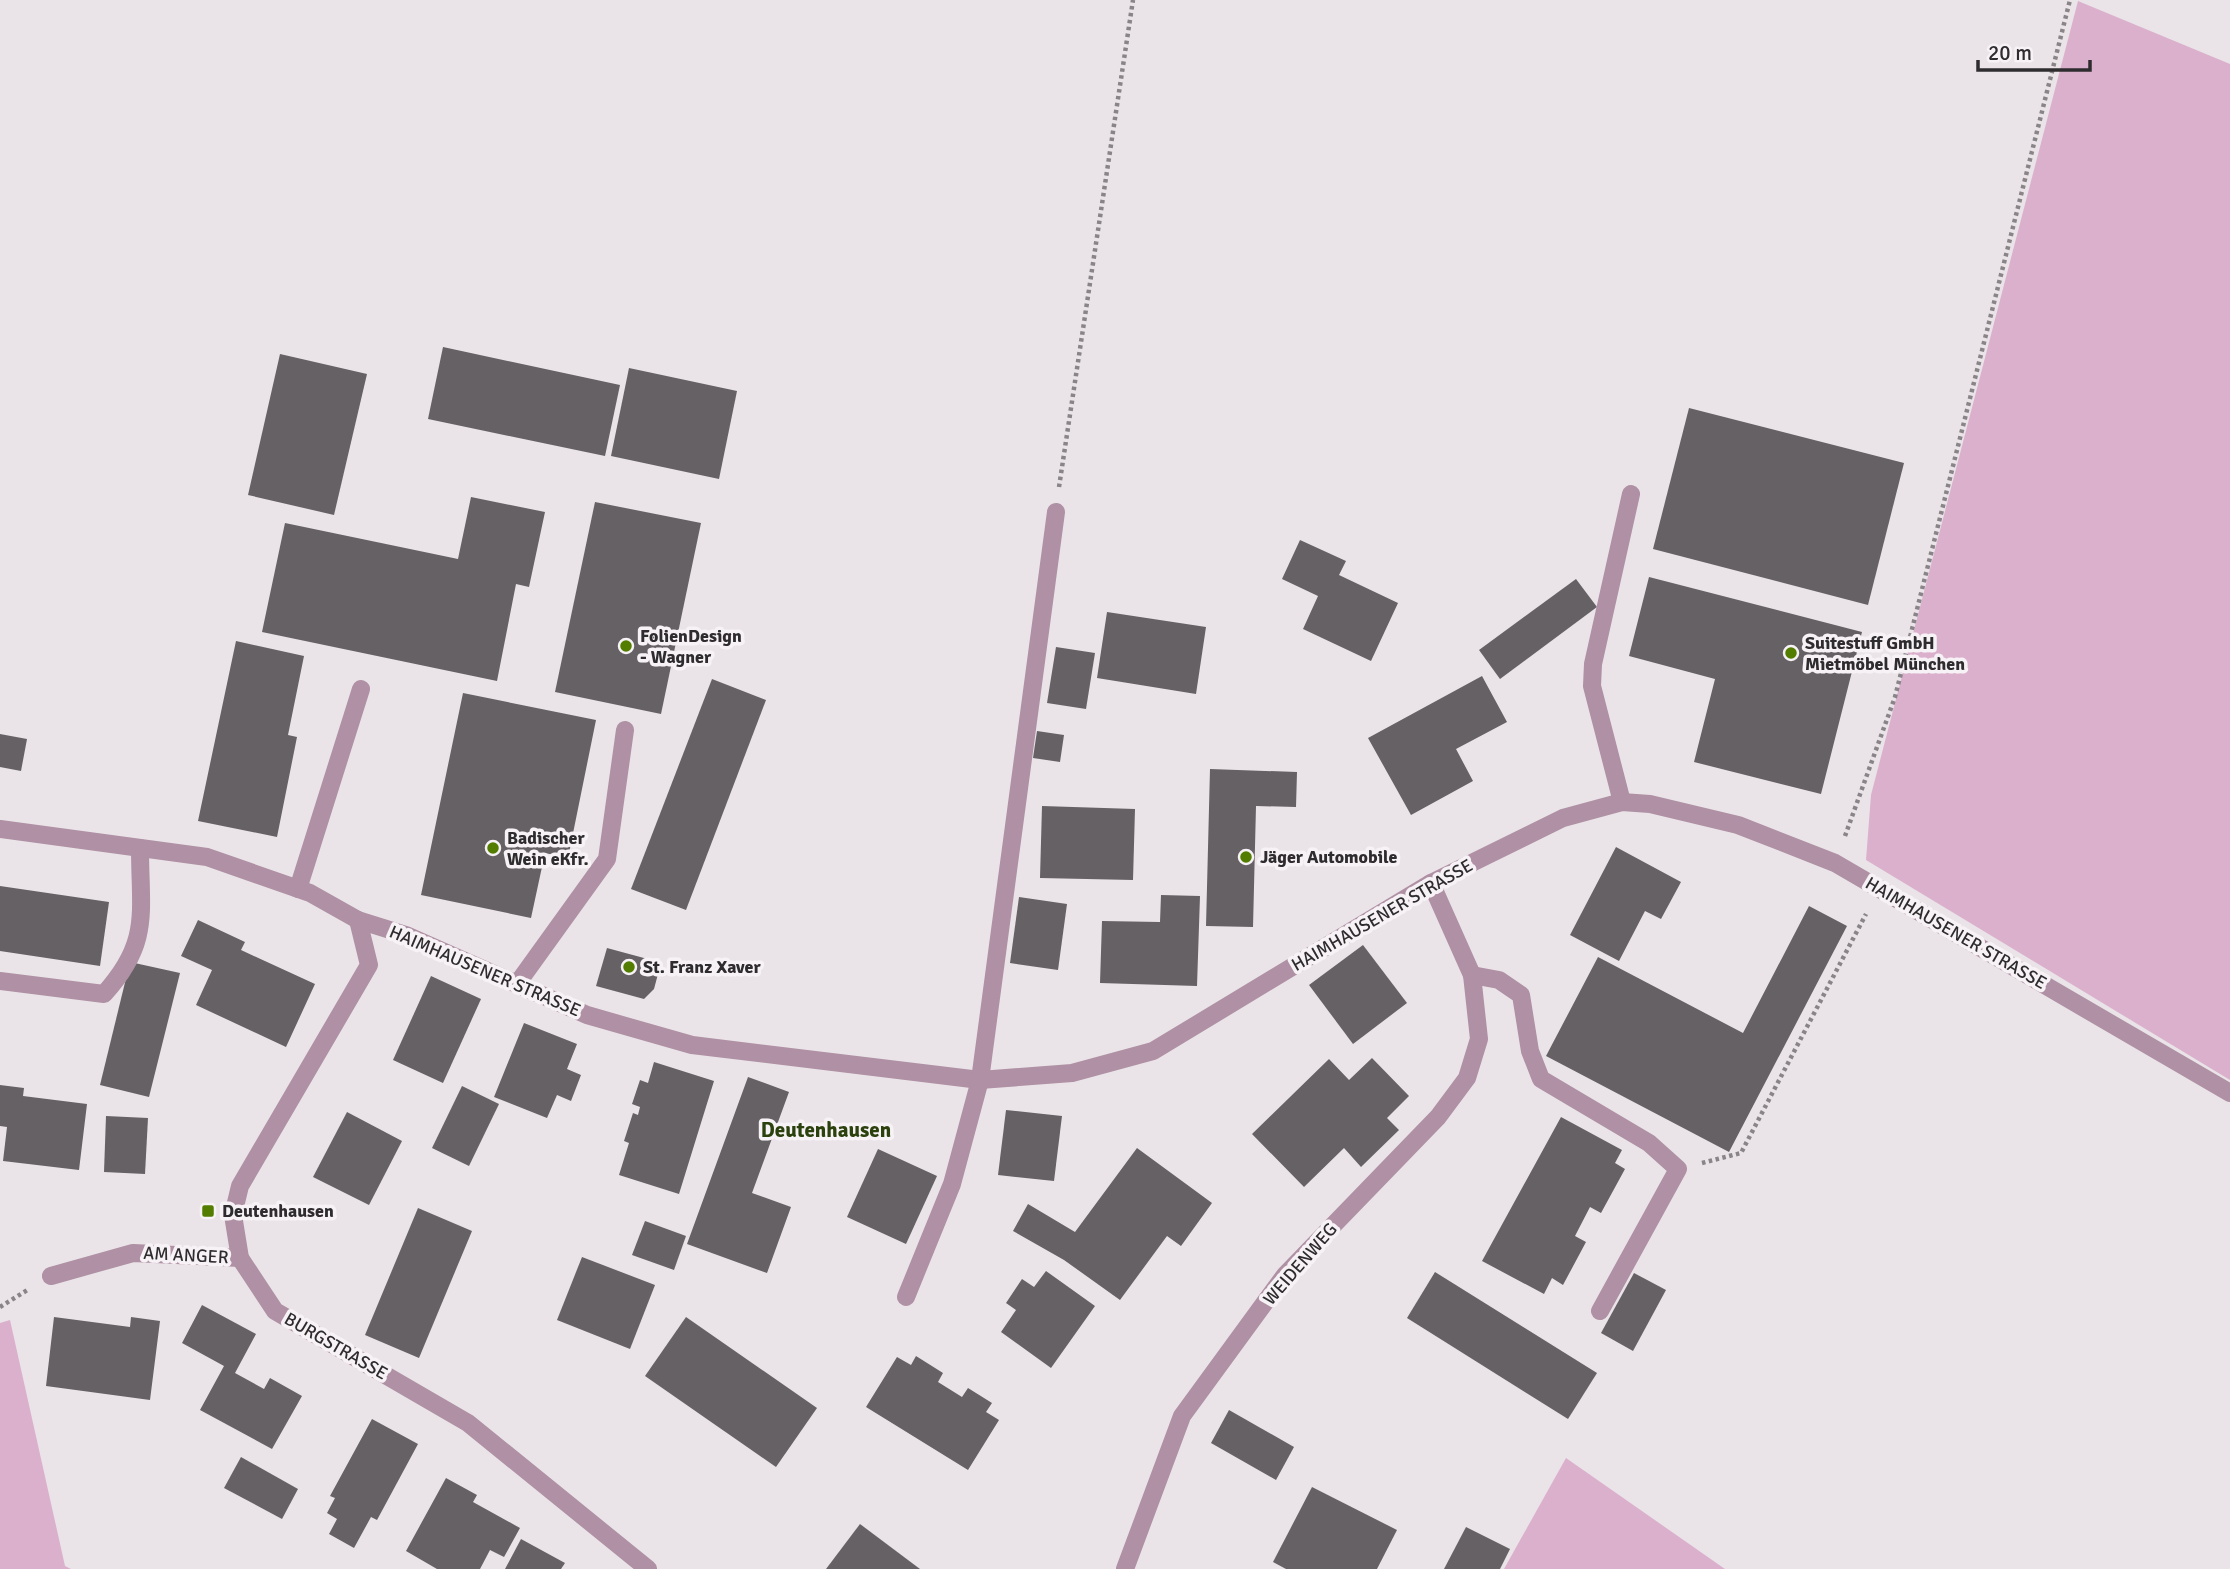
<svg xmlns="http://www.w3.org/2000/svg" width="2230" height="1569" font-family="Signika,sans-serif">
<rect width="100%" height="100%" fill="#eae4e8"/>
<!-- green -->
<g fill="#dbb0cc">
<path d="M2078,1L2230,64V1080L1866,860L1871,795Z"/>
<path d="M10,1320L65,1566L71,1569H0V1323Z"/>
<path d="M1566,1458L1725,1569H1504Z"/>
</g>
<!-- building -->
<g fill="#656164">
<path d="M443,347L620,385L605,456L428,419Z"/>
<path d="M280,354L367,374L334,515L248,495Z"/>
<path d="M629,368L737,391L719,479L611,456Z"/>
<path d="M1689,408L1904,463L1868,605L1653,549Z"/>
<path d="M471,497L545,512L529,587L516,584L497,681L262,632L285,523L458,559Z"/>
<path d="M595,502L701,523L661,714L555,692Z"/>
<path d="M1300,540L1346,561L1339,575L1398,603L1371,661L1303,629L1318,596L1282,579Z"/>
<path d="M1649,577L1862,632L1821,794L1694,762L1715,679L1629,656Z"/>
<path d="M1576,579L1597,607L1500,679L1479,650Z"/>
<path d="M1107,612L1206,627L1196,694L1097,678Z"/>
<path d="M236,641L304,656L288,735L297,737L277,837L198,821Z"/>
<path d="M1056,647L1095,653L1086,709L1047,703Z"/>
<path d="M1482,676L1507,722L1456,749L1473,781L1411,815L1368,738Z"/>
<path d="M712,679L766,700L686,910L631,889Z"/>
<path d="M463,693L596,720L568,858L545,853L531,918L421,895Z"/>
<path d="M1037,731L1064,735L1060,762L1033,758Z"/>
<path d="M0,734L27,739L21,771L0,767Z"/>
<path d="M1210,769L1297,772L1296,807L1256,806L1253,927L1206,926Z"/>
<path d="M1042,806L1135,809L1133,880L1040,878Z"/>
<path d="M1616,847L1681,882L1661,919L1645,911L1619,961L1570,935Z"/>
<path d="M0,886L109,902L100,966L0,951Z"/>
<path d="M1161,895L1200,896L1197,986L1100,983L1102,921L1160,922Z"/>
<path d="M1019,897L1067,904L1058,970L1010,963Z"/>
<path d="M1809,906L1847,926L1729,1152L1546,1056L1598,957L1743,1033Z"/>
<path d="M198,920L245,942L241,950L315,984L286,1047L196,1005L212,970L181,956Z"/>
<path d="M1363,945L1407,1003L1353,1044L1309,985Z"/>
<path d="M607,948L655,961L658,974L654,989L644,999L596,986Z"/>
<path d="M130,962L180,973L149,1097L100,1085Z"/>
<path d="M431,976L481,999L443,1083L393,1060Z"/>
<path d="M524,1023L577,1044L567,1069L581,1075L571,1101L557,1095L547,1118L494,1097Z"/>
<path d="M1372,1058L1409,1096L1387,1118L1399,1130L1361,1167L1344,1148L1304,1187L1252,1134L1329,1059L1349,1080Z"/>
<path d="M654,1062L714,1081L679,1194L619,1175L629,1143L624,1141L633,1113L638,1115L640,1107L632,1104L640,1080L648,1083Z"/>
<path d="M748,1077L789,1092L752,1193L791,1207L767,1273L687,1244Z"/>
<path d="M0,1085L24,1088L23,1096L87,1104L79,1170L3,1161L7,1127L0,1126Z"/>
<path d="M462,1086L499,1104L469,1166L432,1148Z"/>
<path d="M1006,1110L1062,1116L1054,1181L998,1175Z"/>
<path d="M347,1112L402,1141L369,1205L313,1177Z"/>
<path d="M106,1116L148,1118L145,1174L104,1172Z"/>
<path d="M1561,1117L1622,1150L1615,1163L1625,1169L1601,1213L1590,1207L1575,1236L1586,1242L1563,1285L1552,1278L1544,1294L1482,1261Z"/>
<path d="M1137,1148L1212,1203L1181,1246L1167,1236L1120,1300L1064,1260L1013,1231L1028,1204L1075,1232Z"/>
<path d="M878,1149L937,1176L906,1244L847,1217Z"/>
<path d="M418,1208L472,1231L419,1358L365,1335Z"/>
<path d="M645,1221L686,1236L674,1270L632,1255Z"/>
<path d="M582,1257L655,1285L630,1349L557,1320Z"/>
<path d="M1046,1271L1095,1306L1051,1368L1001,1332L1016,1310L1006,1303L1022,1279L1034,1287Z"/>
<path d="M1435,1272L1597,1373L1568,1419L1407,1318Z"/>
<path d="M1634,1273L1666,1290L1633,1351L1601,1333Z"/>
<path d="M202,1305L256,1334L235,1373L264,1389L270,1378L302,1396L272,1449L200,1410L224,1366L182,1343Z"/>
<path d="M54,1317L130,1327L131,1317L160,1321L150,1400L46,1386Z"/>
<path d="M686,1317L817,1408L776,1467L645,1376Z"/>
<path d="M916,1356L943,1373L938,1382L962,1397L968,1388L992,1403L986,1412L999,1420L968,1470L866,1407L897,1357L911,1365Z"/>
<path d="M1229,1410L1294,1447L1276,1480L1211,1443Z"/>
<path d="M372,1419L418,1444L377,1520L371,1517L354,1548L329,1534L337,1519L327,1513L335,1498L330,1496Z"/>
<path d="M241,1457L298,1489L282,1519L224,1488Z"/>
<path d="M446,1478L477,1495L473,1502L520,1528L504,1557L490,1550L480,1569H437L406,1551Z"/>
<path d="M1312,1487L1397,1530L1377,1569H1286L1273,1562Z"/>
<path d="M860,1524L920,1569H826Z"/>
<path d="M1466,1527L1510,1549L1500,1569H1444Z"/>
<path d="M521,1539L565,1563L561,1569H505Z"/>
</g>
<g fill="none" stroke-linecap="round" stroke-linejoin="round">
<!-- path -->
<g stroke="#888487" stroke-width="4.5" stroke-dasharray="3.5 3.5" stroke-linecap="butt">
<path d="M1059,487L1133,0"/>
<path d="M1845,836L1895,697L2070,0"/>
<path d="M1702,1163L1741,1153L1866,914"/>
<path d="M0,1307L29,1289"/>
</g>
<!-- lane -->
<g stroke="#af90a4" stroke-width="18">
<path d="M1622,802L1592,686L1593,664L1631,494"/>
<path d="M298,889L361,689"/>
<path d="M0,981L104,994C151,942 140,913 140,848"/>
<path d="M517,984L607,859L625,730"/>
</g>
<!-- street -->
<g stroke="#af90a4" stroke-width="18">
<path d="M0,829L207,857L310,893L358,920L406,935L587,1015L692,1045L980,1080L1072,1073L1153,1051L1431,883L1563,818L1622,802L1650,804L1738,825L1835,863L2230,1093"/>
<path d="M358,920L369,965L240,1186L233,1215L240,1258L275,1311L468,1423L648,1569"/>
<path d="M1472,975L1499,980L1521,995L1530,1051L1541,1079L1649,1143L1678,1169L1600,1311"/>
<path d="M51,1276L133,1253L240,1258"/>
<path d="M906,1297L952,1184L980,1080L1056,512"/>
<path d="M1125,1569L1182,1416L1285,1275L1438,1117L1467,1078L1479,1039L1472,975L1431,883"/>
</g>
</g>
<!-- markers -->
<g fill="#527d00" stroke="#f7f2f5" stroke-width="2.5">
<circle cx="626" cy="646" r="7"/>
<circle cx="1791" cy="653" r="7"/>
<circle cx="493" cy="848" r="7"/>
<circle cx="1246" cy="857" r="7"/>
<circle cx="629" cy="967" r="7"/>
<rect x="201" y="1204" width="14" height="14" rx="3.5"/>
</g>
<g text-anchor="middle" stroke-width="7" stroke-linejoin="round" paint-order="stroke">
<!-- poi labels -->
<g font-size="18" font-weight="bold" fill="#2e2c2e" stroke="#f7f2f5" text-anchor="start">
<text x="640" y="642">FolienDesign<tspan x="640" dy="21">- Wagner</tspan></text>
<text x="1805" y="649">Suitestuff GmbH<tspan x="1805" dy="21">Mietmöbel München</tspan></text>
<text x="507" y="844">Badischer<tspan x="507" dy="21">Wein eKfr.</tspan></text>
<text x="1260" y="863">Jäger Automobile</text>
<text x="643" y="973">St. Franz Xaver</text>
<text x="222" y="1217">Deutenhausen</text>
</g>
<!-- street labels -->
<g font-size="18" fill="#2e2c2e" stroke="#f7f2f5">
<text transform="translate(1382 915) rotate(-30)" y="6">HAIMHAUSENER STRASSE</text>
<text transform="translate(1956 933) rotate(30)" y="6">HAIMHAUSENER STRASSE</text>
<text transform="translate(485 971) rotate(23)" y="6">HAIMHAUSENER STRASSE</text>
<text transform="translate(186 1255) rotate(3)" y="6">AM ANGER</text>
<text transform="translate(1300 1264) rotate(-49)" y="6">WEIDENWEG</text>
<text transform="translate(336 1346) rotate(30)" y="6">BURGSTRASSE</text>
</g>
<!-- quarter labels -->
<g font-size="21" font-weight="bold" fill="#2c420e" stroke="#f7f2f5">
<text x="826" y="1137">Deutenhausen</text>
</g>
</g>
<!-- scale -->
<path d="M1978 60v10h112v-10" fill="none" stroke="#2e2c2e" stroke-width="3.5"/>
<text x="1988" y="60" font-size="21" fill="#2e2c2e" stroke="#f7f2f5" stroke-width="5" paint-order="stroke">20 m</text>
</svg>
